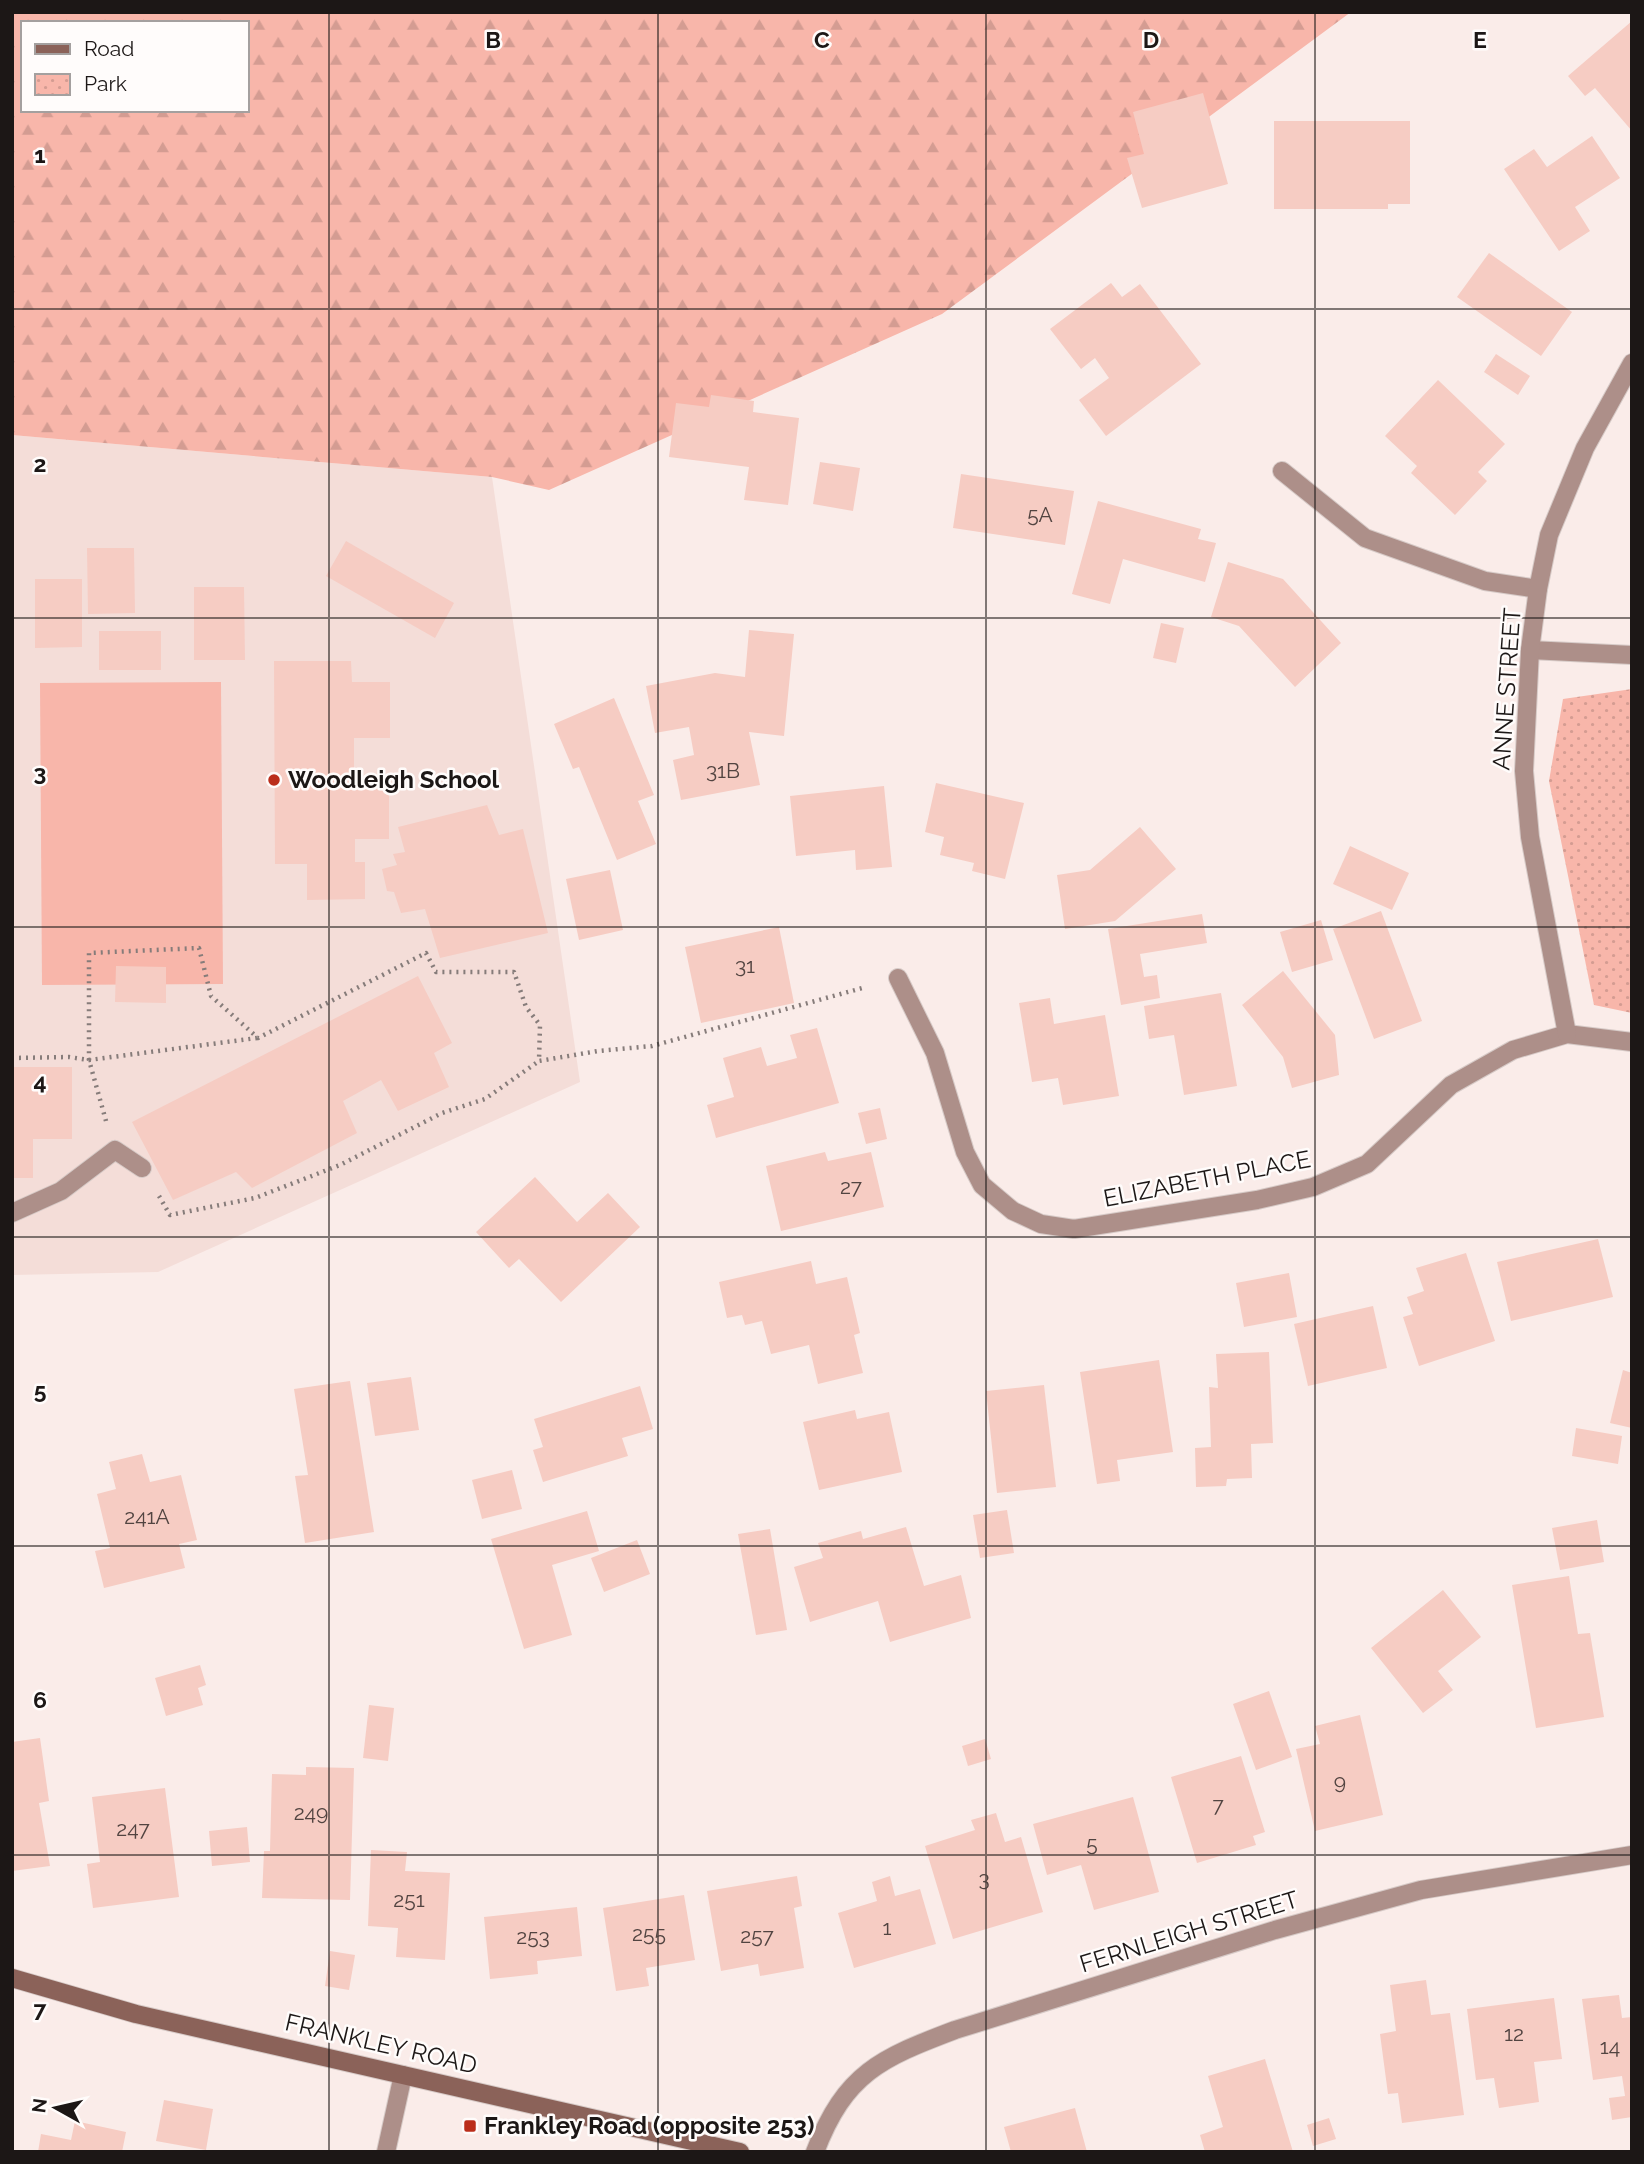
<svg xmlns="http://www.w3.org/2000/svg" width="1644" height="2164" font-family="Raleway,sans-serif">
<defs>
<pattern id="forest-firs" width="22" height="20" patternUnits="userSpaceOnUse" patternTransform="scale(1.75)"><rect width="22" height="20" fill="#f8b6aa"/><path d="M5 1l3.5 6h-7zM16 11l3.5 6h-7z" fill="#d49c92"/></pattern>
<pattern id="park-dots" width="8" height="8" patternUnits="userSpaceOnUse" patternTransform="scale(1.75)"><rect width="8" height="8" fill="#f8b6aa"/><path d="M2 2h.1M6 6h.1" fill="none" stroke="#d49c92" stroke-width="1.8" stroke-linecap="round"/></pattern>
</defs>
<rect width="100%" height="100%" fill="#faece9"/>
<!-- built -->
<path fill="#f4ddd8" d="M12,435L492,477L580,1082L158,1272L12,1275Z"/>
<!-- grass -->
<path fill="#f8b6aa" d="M221,682L223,984L42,985L40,683Z"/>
<!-- forest -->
<path fill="url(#forest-firs)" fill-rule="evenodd" d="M12,12H1351L942,314L549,490L492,477L12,435ZM23,23H247V110H23Z"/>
<!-- park -->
<path fill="url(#park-dots)" d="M1632,689V1013L1594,1005L1549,781L1563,699Z"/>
<!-- building -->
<g fill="#f6ccc3">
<path d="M1632,21V131L1595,88L1585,96L1568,76Z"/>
<path d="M1203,93L1228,184L1142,208L1127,158L1144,154L1133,112Z"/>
<path d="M1274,121H1410V204H1388V209H1274Z"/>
<path d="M1592,136L1620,178L1575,207L1590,231L1559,251L1504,169L1534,149L1547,167Z"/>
<path d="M1489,253L1572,312L1541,356L1457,297Z"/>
<path d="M1111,283L1122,297L1140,284L1201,364L1106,436L1079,400L1109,378L1095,358L1081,369L1050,329Z"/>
<path d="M1496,354L1530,376L1518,395L1484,372Z"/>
<path d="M1438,380L1505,444L1478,472L1487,481L1455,515L1411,473L1417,466L1385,436Z"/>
<path d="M711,395L754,401L753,412L799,418L788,505L744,500L749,467L669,457L676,403L709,407Z"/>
<path d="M820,462L860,468L853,511L813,504Z"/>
<path d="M961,474L1074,491L1065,545L953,528Z"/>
<path d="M1098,501L1201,529L1198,539L1216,543L1205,582L1123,559L1110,604L1072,594Z"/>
<path d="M346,541L454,603L435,638L326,576Z"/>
<path d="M87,548H134L135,613L88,614Z"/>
<path d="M1228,562L1283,579L1341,643L1295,687L1239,626L1211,617Z"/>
<path d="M35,579H82V647L35,648Z"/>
<path d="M194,587H244L245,660H194Z"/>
<path d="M1161,623L1184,628L1176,663L1153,658Z"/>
<path d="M749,630L794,634L784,736L749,732L760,785L681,800L673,760L694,755L689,727L655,733L646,686L715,673L745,677Z"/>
<rect x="99" y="631" width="62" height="39"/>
<path d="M274,661H351L352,682H390V738H354V783H389V839H355V862H365V899L307,900V864H275Z"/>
<path d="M614,698L654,795L638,801L656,844L617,860L579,767L573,769L554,724Z"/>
<path d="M936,783L1024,803L1005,879L972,871L974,863L940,855L944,837L925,832Z"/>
<path d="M884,786L892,867L856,870L855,850L796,856L790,796Z"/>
<path d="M487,805L499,835L523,829L548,933L440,958L425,909L401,913L394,892L387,891L382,869L397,865L393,854L405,852L398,827Z"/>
<path d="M1140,827L1176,869L1115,921L1065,929L1057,875L1090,870Z"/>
<path d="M1350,846L1409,873L1392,910L1333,884Z"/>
<path d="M610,870L623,930L579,940L566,879Z"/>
<path d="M1381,911L1422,1021L1374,1039L1333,929Z"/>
<path d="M1202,914L1207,943L1140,954L1144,977L1157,975L1160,998L1121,1005L1108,929Z"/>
<path d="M1321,920L1333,960L1292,972L1280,932Z"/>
<path d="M779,927L794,1003L701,1023L685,947Z"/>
<path d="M116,966L166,967V1003L115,1002Z"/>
<path d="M1283,971L1335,1035L1339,1075L1292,1088L1283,1057L1242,1005Z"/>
<path d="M418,976L452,1043L434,1053L449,1087L398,1111L381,1080L343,1101L357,1133L252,1188L236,1172L173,1200L132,1122Z"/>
<path d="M1221,993L1237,1086L1184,1095L1174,1035L1149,1039L1144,1006Z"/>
<path d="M1050,998L1054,1024L1105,1015L1119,1096L1063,1105L1058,1078L1032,1082L1019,1003Z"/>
<path d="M817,1028L839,1103L716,1138L707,1105L734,1097L723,1058L761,1047L767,1066L797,1058L790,1035Z"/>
<path d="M12,1067H72V1139H33V1178H12Z"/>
<path d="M880,1108L887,1139L866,1144L858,1113Z"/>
<path d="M825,1152L828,1161L871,1152L884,1207L781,1231L766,1166Z"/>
<path d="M535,1177L577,1222L608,1193L640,1227L561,1302L519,1259L509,1268L476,1232Z"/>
<path d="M1598,1239L1613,1297L1511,1321L1497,1262Z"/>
<path d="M1466,1253L1495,1341L1419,1366L1403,1317L1413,1314L1407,1297L1424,1291L1416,1268Z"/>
<path d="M811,1261L816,1284L847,1277L860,1333L854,1335L863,1373L818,1384L809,1345L771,1354L762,1321L745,1325L742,1315L727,1318L719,1282Z"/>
<path d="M1289,1273L1297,1317L1244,1327L1236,1283Z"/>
<path d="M1373,1306L1387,1368L1308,1386L1294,1324Z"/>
<path d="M1269,1352L1273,1443L1251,1444L1252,1478L1227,1479L1226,1486L1196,1487L1195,1448L1211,1447L1209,1387L1218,1388L1216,1354Z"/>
<path d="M1159,1360L1173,1452L1117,1460L1120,1481L1097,1484L1080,1372Z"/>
<path d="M1623,1370L1632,1373V1428L1610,1423Z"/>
<path d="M411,1377L419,1430L375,1436L367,1383Z"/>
<path d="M350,1381L374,1532L305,1543L295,1476L308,1475L294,1389Z"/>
<path d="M1044,1385L1056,1487L997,1493L986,1391Z"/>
<path d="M640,1386L653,1429L622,1438L628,1456L543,1482L533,1450L543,1447L534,1419Z"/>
<path d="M855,1410L857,1419L889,1412L902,1472L819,1490L803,1422Z"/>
<path d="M1576,1428L1622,1436L1618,1464L1572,1456Z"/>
<path d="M142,1454L150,1482L181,1475L197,1540L179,1544L185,1568L104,1588L95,1551L110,1548L97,1494L116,1489L109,1462Z"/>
<path d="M512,1470L522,1509L482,1519L472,1480Z"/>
<path d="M1007,1510L1014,1553L980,1558L973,1515Z"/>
<path d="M587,1511L599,1551L552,1565L572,1635L524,1649L491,1539Z"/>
<path d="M1597,1520L1604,1562L1560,1570L1552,1528Z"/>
<path d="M906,1527L924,1586L961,1575L971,1618L890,1642L878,1601L810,1622L794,1567L823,1558L818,1543L861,1531L863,1539Z"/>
<path d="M770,1529L787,1630L756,1635L738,1534Z"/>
<path d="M637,1540L650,1574L604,1592L591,1558Z"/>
<path d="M1569,1576L1578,1634L1590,1633L1604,1717L1536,1728L1512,1585Z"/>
<path d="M1443,1590L1481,1637L1438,1671L1453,1690L1423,1713L1371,1648Z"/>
<path d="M200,1665L206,1685L198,1688L203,1705L166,1716L155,1678Z"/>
<path d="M1269,1691L1292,1757L1256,1770L1233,1704Z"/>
<path d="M369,1705L394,1708L388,1761L363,1758Z"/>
<path d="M1360,1715L1383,1815L1315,1831L1296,1749L1320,1744L1315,1726Z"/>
<path d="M40,1738L49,1801L39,1803L50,1866L12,1871V1742Z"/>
<path d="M985,1739L991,1759L968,1766L962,1746Z"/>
<path d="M1241,1756L1265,1832L1253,1836L1256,1845L1197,1863L1171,1777Z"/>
<path d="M306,1767L354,1768L350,1900L262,1898L264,1851H270L272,1774L306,1775Z"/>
<path d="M165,1788L179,1897L93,1908L87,1864L100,1862L92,1797Z"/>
<path d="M1133,1797L1159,1892L1094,1910L1081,1865L1047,1875L1033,1824Z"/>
<path d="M996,1813L1005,1842L1021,1837L1043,1912L953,1939L925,1846L975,1830L971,1820Z"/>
<path d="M247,1827L250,1862L212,1866L209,1831Z"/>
<path d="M371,1850L407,1852L405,1871L450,1873L445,1960L396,1957L398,1928L368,1926Z"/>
<path d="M797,1876L802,1906L794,1908L804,1968L760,1976L758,1964L721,1971L707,1891Z"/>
<path d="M890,1876L895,1896L920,1889L936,1944L854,1968L838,1913L877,1901L872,1882Z"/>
<path d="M684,1895L695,1960L646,1968L649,1986L616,1991L603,1908Z"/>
<path d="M577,1907L582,1956L537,1961L538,1974L490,1979L484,1917Z"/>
<path d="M330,1951L355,1955L349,1990L325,1986Z"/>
<path d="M1426,1980L1431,2015L1450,2013L1464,2115L1402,2123L1398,2093L1388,2094L1380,2034L1396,2031L1390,1985Z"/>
<path d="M1619,1995L1622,2018L1632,2017V2117L1612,2120L1609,2098L1625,2096L1622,2076L1593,2080L1582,1999Z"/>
<path d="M1554,1998L1562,2059L1534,2062L1539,2102L1499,2108L1494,2078L1476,2080L1467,2009Z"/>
<path d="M1265,2059L1293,2152H1205L1200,2135L1223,2127L1208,2076Z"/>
<path d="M164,2100L213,2109L206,2150L156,2141Z"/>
<path d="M1075,2108L1087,2152H1011L1004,2127Z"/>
<path d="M1329,2118L1336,2139L1313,2146L1307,2125Z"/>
<path d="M75,2121L126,2132L122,2152H38L41,2134L71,2140Z"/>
</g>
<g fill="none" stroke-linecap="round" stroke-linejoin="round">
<!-- lane casing -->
<g stroke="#d6cac7" stroke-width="20">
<path id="lane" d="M12,1213L61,1191L115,1150L142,1168"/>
</g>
<!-- street casing -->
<g stroke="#d6cac7" stroke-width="20">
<g id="street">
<path d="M1282,471L1365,538L1485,581L1538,589"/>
<path d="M1530,650L1632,655"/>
<path d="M898,978L935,1053L965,1152L982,1185L1013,1211L1041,1224L1074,1229L1257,1200L1313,1187L1367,1164L1451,1085L1513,1050L1567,1034L1632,1042"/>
<path d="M1567,1034L1530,837L1524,771L1530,650L1538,589L1549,535L1585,448L1632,363"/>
<path d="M386,2152L403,2075"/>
<path d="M815,2152C845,2073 881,2058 955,2030L1275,1930L1421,1890L1632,1855"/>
</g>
</g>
<!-- secondary casing -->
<g stroke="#d6cac7" stroke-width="20">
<path id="secondary" d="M12,1978L136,2014L740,2152"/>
</g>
<!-- path -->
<g stroke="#867c7a" stroke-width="4.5" stroke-dasharray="2 5" stroke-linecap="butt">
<path d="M12,1058L69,1057L89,1060V953L199,948L211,996L258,1038L426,953L436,972H514L526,1007L540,1025L539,1061L598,1051L652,1046L866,987"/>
<path d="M106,1121L89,1060L257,1038"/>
<path d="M159,1196L170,1215L255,1198L340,1165L442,1113L485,1099L539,1061"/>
</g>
<!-- lane -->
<use href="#lane" stroke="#ad8f89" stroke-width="18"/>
<!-- street -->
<use href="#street" stroke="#ad8f89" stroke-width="18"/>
<!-- secondary -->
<use href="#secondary" stroke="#8b6259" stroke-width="18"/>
</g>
<!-- grid -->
<path fill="none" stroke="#1c1716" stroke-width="2" stroke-opacity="0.55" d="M329,12V2152M658,12V2152M986,12V2152M1315,12V2152M12,309H1632M12,618H1632M12,927H1632M12,1237H1632M12,1546H1632M12,1855H1632"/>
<!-- markers -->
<g fill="#bb2e1b" stroke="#fffcfb" stroke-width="2.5">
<circle cx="274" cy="780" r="7"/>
<rect x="463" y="2119" width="14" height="14" rx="3.5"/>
</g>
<g text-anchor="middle" stroke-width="5" stroke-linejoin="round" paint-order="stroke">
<!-- number labels -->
<g font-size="21" fill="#524441">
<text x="1040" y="522">5A</text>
<text x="723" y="778">31B</text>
<text x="745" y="973">31</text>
<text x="851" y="1194">27</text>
<text x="147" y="1524">241A</text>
<text x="1340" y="1789">9</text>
<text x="1218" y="1812">7</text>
<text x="311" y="1820">249</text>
<text x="133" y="1836">247</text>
<text x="1092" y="1851">5</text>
<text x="984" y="1886">3</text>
<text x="409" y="1907">251</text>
<text x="887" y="1935">1</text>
<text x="649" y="1941">255</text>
<text x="757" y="1943">257</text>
<text x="533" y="1944">253</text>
<text x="1514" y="2041">12</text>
<text x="1610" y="2054">14</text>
</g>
<!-- street labels -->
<g font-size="24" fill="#1c1716" stroke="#fffcfb">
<text transform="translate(1507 689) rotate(-86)" y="8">ANNE STREET</text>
<text transform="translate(1207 1179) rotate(-11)" y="8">ELIZABETH PLACE</text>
<text transform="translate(1189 1932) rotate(-17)" y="8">FERNLEIGH STREET</text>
<text transform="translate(381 2044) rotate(13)" y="8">FRANKLEY ROAD</text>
</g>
<!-- poi labels -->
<g font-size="24" font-weight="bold" fill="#1c1716" stroke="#fffcfb" text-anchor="start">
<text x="288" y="788">Woodleigh School</text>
<text x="484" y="2134">Frankley Road (opposite 253)</text>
</g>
</g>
<g font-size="23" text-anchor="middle" font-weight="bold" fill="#1c1716" stroke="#fffcfb" stroke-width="5" stroke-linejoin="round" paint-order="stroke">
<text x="493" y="48">B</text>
<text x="822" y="48">C</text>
<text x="1151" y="48">D</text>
<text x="1480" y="48">E</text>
<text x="40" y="163">1</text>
<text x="40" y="472">2</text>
<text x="40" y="781">3</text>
<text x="40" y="1090">4</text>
<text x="40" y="1399">5</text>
<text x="40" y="1708">6</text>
<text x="40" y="2017">7</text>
</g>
<!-- border -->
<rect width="1644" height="2164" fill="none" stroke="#1c1716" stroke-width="28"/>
<!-- legend -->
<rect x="21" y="21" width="228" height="91" fill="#fffcfb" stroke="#a4a09f" stroke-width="2"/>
<rect x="35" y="44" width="35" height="10" fill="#8b6259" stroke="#a4a09f" stroke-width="2"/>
<text x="84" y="56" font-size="21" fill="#1c1716">Road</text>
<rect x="35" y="74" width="35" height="21" fill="url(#park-dots)" stroke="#a4a09f" stroke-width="2"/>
<text x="84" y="91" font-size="21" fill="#1c1716">Park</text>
<!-- north arrow -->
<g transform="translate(56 2108) rotate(278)" stroke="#fffcfb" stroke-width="5" paint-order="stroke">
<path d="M0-5L12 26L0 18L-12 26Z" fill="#1c1716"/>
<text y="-10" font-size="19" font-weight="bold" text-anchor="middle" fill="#1c1716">N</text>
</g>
</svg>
